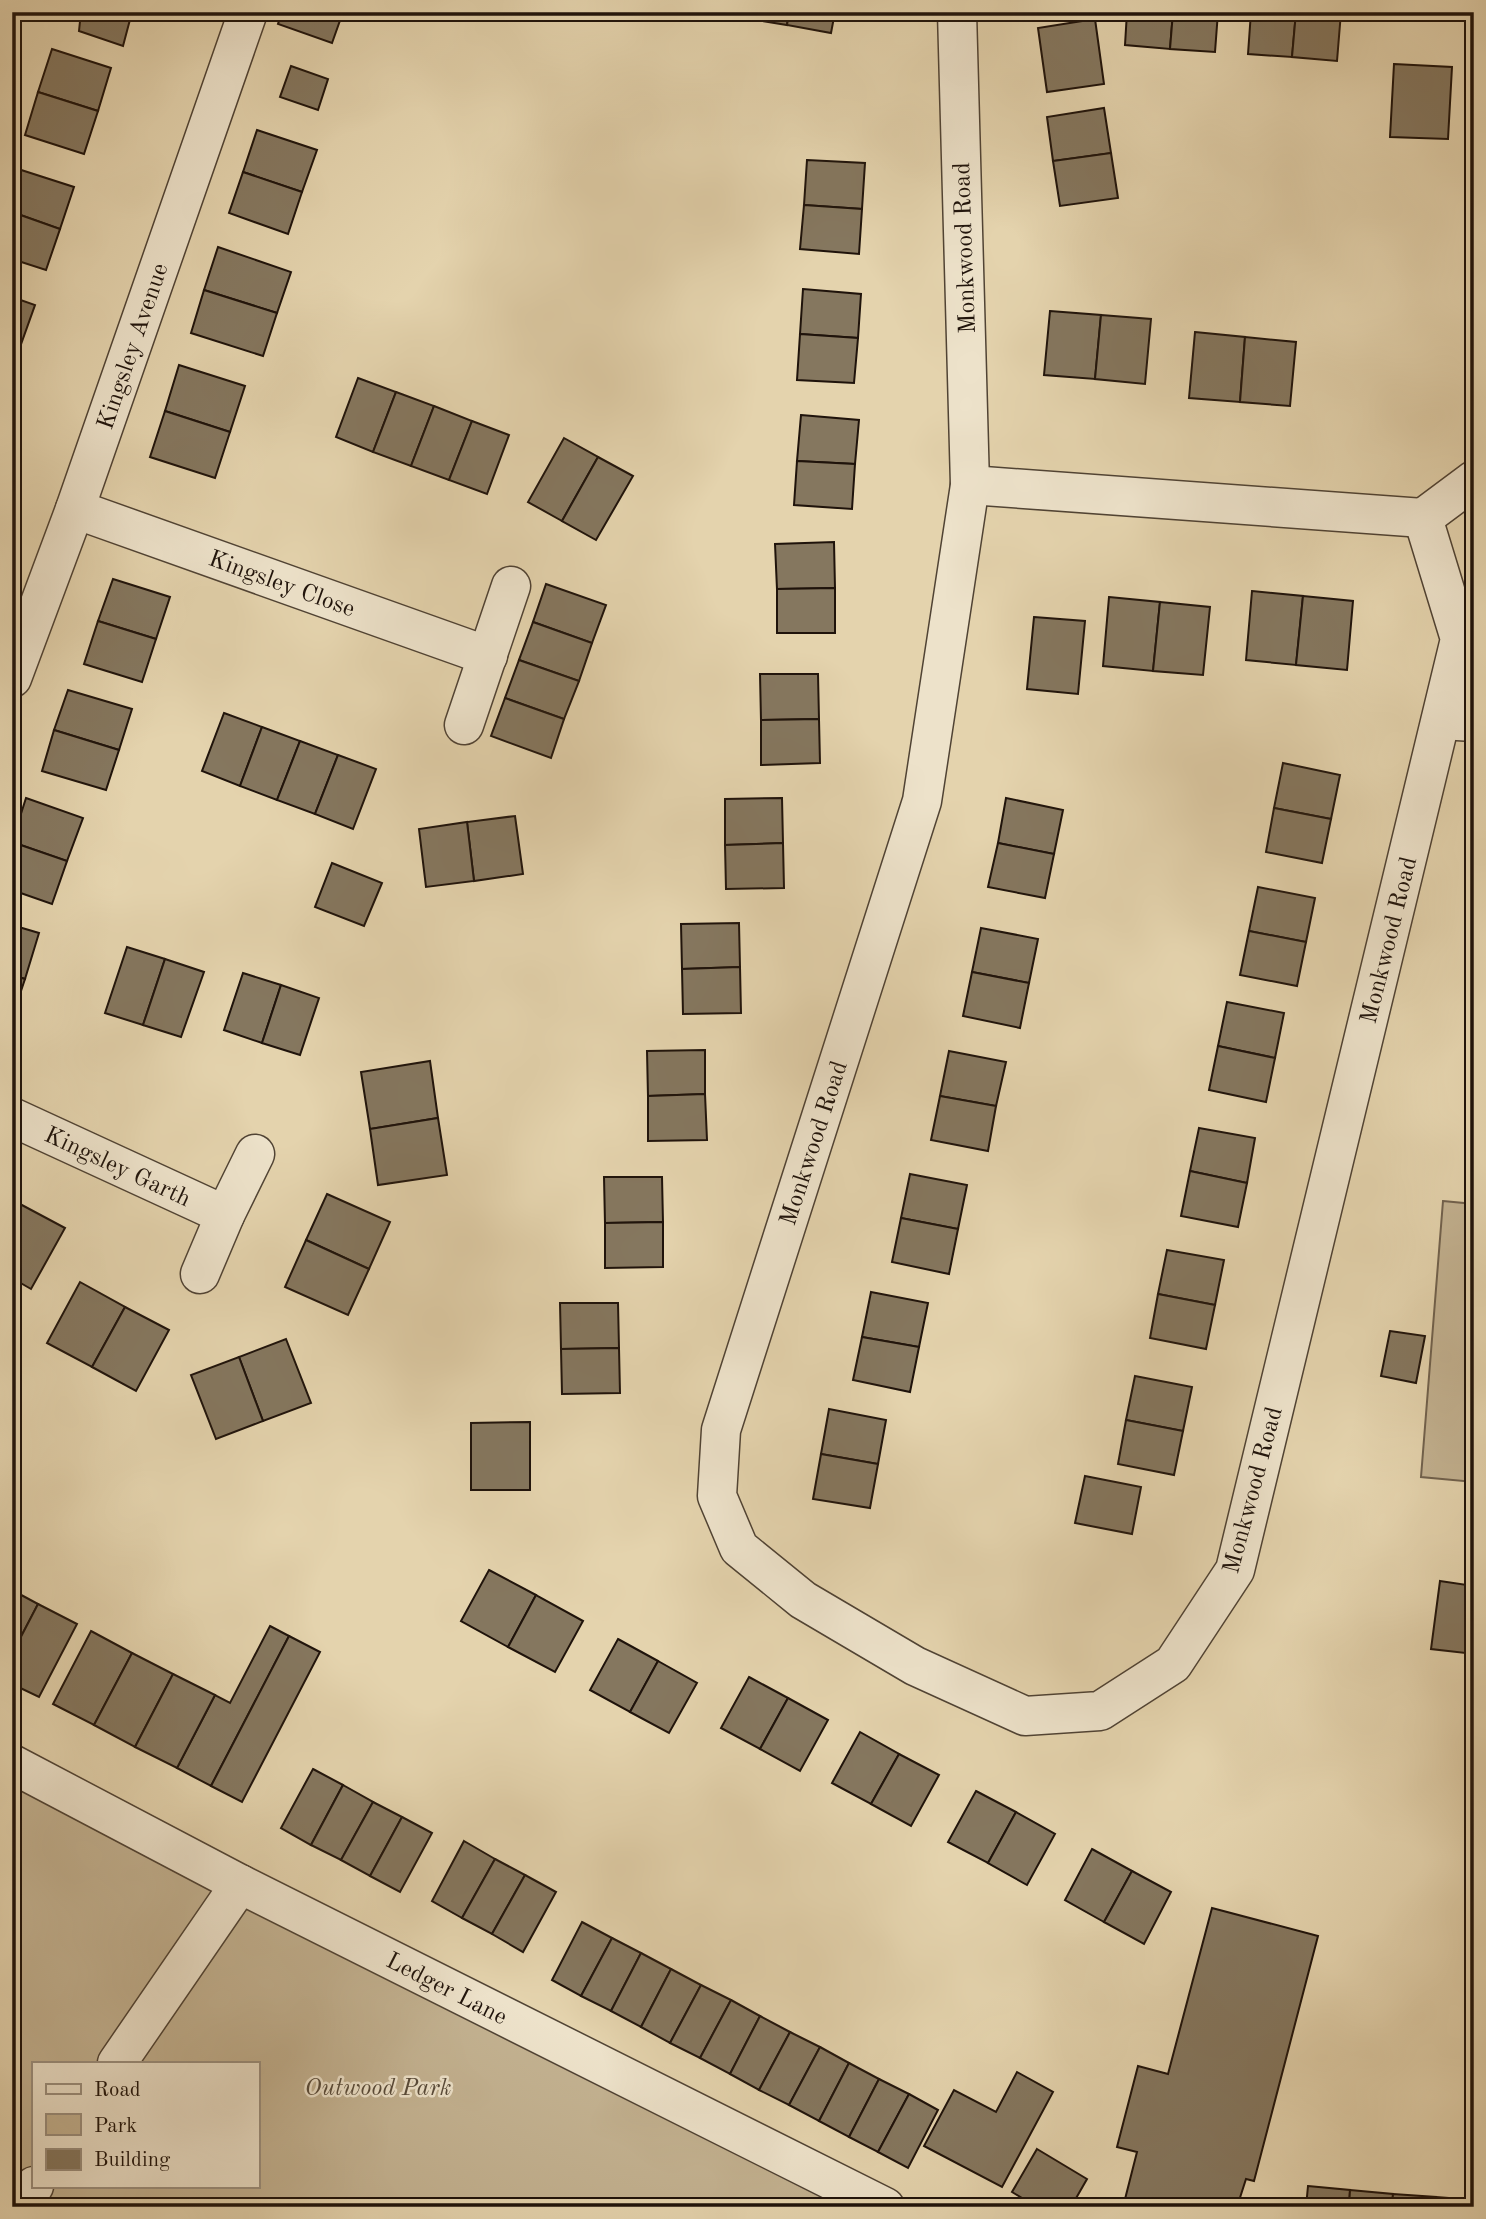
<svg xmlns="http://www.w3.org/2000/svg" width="1486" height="2219" font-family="'Old Standard TT',serif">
<rect width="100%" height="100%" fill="#e4d3ad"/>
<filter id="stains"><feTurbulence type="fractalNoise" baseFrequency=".00286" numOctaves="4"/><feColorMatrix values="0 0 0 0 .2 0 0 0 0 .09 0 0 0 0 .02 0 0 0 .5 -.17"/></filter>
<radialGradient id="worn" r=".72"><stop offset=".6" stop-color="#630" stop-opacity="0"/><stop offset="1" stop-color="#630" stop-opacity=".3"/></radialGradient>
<!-- green -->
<g fill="#c3b291" stroke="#71624e" stroke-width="2" fill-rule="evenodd">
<path d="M1443,1201L1474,1204V1482L1421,1477Z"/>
<path d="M12,1764L885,2207H12ZM33,2063H257V2186H33Z"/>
</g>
<!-- building -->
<g fill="#85775f" stroke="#1f130b" stroke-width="2">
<path d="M81,12H132L123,46L79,31Z"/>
<path d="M282,12H343L332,43L278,24Z"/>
<path d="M744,12H789L787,25L743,18Z"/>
<path d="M789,12H835L831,33L787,25Z"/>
<path d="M1127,12H1173L1170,49L1125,45Z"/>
<path d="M1173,12H1218L1215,52L1170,49Z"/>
<path d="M1251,12H1296L1292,57L1248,54Z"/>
<path d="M1296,12H1341L1337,61L1292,57Z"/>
<path d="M1095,19L1104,84L1047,92L1038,28Z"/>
<path d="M52,49L111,68L98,111L38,92Z"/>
<path d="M1394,64L1452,67L1448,139L1390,137Z"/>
<path d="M291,66L328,79L318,110L280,97Z"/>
<path d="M38,92L98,111L84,154L25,135Z"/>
<path d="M1104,108L1111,153L1053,161L1047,117Z"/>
<path d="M257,130L317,150L302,192L243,172Z"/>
<path d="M1111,153L1118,198L1060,206L1053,161Z"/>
<path d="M807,160L865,163L862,209L804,205Z"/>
<path d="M15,168L74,187L60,229L12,212V176Z"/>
<path d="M243,172L302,192L288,234L229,213Z"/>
<path d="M804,205L862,209L859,254L800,249Z"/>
<path d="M12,212L60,229L46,270L12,259Z"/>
<path d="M218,247L291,272L277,313L204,290Z"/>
<path d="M803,289L861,294L858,338L800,334Z"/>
<path d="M204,290L277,313L263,356L191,333Z"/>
<path d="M12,297L35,305L20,347L12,345Z"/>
<path d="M1050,311L1101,315L1095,379L1044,375Z"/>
<path d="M1101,315L1151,319L1145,384L1095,379Z"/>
<path d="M1195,332L1245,337L1240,402L1189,398Z"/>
<path d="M800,334L858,338L854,383L797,380Z"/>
<path d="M1245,337L1296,342L1290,406L1240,402Z"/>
<path d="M12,345L20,347L12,371Z"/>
<path d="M179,365L245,386L230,432L165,411Z"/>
<path d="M358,378L396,392L373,452L336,437Z"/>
<path d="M396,392L434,406L411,466L373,452Z"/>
<path d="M434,406L472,421L449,480L411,466Z"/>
<path d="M165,411L230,432L215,478L150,457Z"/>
<path d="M801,415L859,420L855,464L797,461Z"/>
<path d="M472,421L509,435L487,494L449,480Z"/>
<path d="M564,438L598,457L562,521L528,502Z"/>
<path d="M598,457L633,476L596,540L562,521Z"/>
<path d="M797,461L855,464L852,509L794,505Z"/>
<path d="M834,542L835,588L777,589L775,544Z"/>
<path d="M113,579L170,597L156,639L98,621Z"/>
<path d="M546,584L606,605L592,643L533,622Z"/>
<path d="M835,588V633H777V589Z"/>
<path d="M1252,591L1303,596L1296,665L1246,660Z"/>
<path d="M1303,596L1353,601L1347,670L1296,665Z"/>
<path d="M1109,597L1160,602L1153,671L1103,666Z"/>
<path d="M1160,602L1210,607L1203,675L1153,671Z"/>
<path d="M1034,617L1085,621L1078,694L1027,689Z"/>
<path d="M98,621L156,639L142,682L84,664Z"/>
<path d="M533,622L592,643L579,681L519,660Z"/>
<path d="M519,660L579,681L564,719L505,698Z"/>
<path d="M760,674H818L819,719L761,720Z"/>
<path d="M68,690L132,709L119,750L54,730Z"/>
<path d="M505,698L564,719L551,758L491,736Z"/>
<path d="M224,713L262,727L240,786L202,771Z"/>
<path d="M819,719L820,763L761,765V720Z"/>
<path d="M262,727L300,741L277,800L240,786Z"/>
<path d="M54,730L119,750L106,790L42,771Z"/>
<path d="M300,741L338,755L315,814L277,800Z"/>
<path d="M338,755L376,769L353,829L315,814Z"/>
<path d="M1283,763L1340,775L1331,819L1274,808Z"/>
<path d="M26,798L83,818L67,861L12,842Z"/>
<path d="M782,798L783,843L725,845V799Z"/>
<path d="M1006,798L1063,810L1054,854L998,843Z"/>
<path d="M1274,808L1331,819L1322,863L1266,852Z"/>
<path d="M515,816L523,874L474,881L467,822Z"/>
<path d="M467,822L474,881L426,887L419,829Z"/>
<path d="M12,842L67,861L52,904L12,890Z"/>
<path d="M783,843L784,888L726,889L725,845Z"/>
<path d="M998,843L1054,854L1045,898L988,887Z"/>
<path d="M332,863L382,883L364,926L315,907Z"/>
<path d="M1258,887L1315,898L1306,942L1249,931Z"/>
<path d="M739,923L740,967L682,969L681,924Z"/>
<path d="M12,925L39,933L25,979L12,975Z"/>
<path d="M981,928L1038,939L1029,983L972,972Z"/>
<path d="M1249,931L1306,942L1297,986L1240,975Z"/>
<path d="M127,947L165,959L143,1025L105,1013Z"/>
<path d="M165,959L204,972L181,1037L143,1025Z"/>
<path d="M740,967L741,1013L683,1014L682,969Z"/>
<path d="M972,972L1029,983L1020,1028L963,1016Z"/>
<path d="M243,973L281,985L262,1043L224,1030Z"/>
<path d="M12,975L25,979L12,1018Z"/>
<path d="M281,985L319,998L300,1055L262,1043Z"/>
<path d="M1227,1002L1284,1013L1275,1058L1218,1046Z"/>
<path d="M1218,1046L1275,1058L1266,1102L1209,1090Z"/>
<path d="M705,1050V1094L648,1096L647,1051Z"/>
<path d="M949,1051L1006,1062L996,1106L940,1096Z"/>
<path d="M430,1061L438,1118L370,1129L361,1072Z"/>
<path d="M705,1094L707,1140L648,1141V1096Z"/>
<path d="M940,1096L996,1106L988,1151L931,1140Z"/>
<path d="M438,1118L447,1175L378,1185L370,1129Z"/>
<path d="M1199,1128L1255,1138L1247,1183L1190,1171Z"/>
<path d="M1190,1171L1247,1183L1238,1227L1181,1216Z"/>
<path d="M910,1174L967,1185L958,1229L901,1218Z"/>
<path d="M604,1177H662L663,1222L605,1223Z"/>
<path d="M327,1194L390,1222L369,1269L306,1240Z"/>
<path d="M12,1200L20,1204L12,1217Z"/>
<path d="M20,1204L65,1228L31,1289L12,1278V1217Z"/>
<path d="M901,1218L958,1229L949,1274L892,1262Z"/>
<path d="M663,1222V1267L605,1268V1223Z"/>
<path d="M306,1240L369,1269L348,1315L285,1287Z"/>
<path d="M1167,1250L1224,1260L1215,1305L1158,1294Z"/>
<path d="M80,1282L125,1307L92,1367L47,1343Z"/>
<path d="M871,1292L928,1303L919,1347L862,1337Z"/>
<path d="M1158,1294L1215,1305L1206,1349L1150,1338Z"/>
<path d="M560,1303H618L619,1348L561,1349Z"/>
<path d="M125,1307L169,1330L136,1391L92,1367Z"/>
<path d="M1390,1331L1425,1336L1416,1383L1381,1376Z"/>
<path d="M862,1337L919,1347L910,1392L853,1380Z"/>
<path d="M286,1339L311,1403L263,1421L239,1357Z"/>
<path d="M619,1348L620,1393L562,1394L561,1349Z"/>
<path d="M239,1357L263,1421L216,1439L191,1375Z"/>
<path d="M1135,1376L1192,1387L1183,1431L1126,1420Z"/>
<path d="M829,1409L886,1420L878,1464L821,1454Z"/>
<path d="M1126,1420L1183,1431L1174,1475L1118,1464Z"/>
<path d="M530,1422V1490H471V1423Z"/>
<path d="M821,1454L878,1464L870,1508L813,1499Z"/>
<path d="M1085,1476L1141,1487L1132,1534L1075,1523Z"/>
<path d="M489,1570L536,1595L508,1647L461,1621Z"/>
<path d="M1440,1581L1474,1586V1654L1431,1649Z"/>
<path d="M12,1590L38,1604L12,1654Z"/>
<path d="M536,1595L583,1621L555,1672L508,1647Z"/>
<path d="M38,1604L77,1624L39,1697L12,1684V1654Z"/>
<path d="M270,1626L289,1636L211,1786L177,1768L215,1695L230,1703Z"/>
<path d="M91,1631L132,1653L94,1725L53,1704Z"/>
<path d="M289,1636L320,1652L242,1802L211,1786Z"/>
<path d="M618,1639L658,1661L630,1712L590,1690Z"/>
<path d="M132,1653L173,1674L135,1747L94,1725Z"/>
<path d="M658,1661L697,1683L669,1733L630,1712Z"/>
<path d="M173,1674L215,1695L177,1768L135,1747Z"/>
<path d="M749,1677L788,1698L760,1749L721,1728Z"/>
<path d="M788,1698L828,1720L800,1771L760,1749Z"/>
<path d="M860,1732L899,1754L871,1804L832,1783Z"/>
<path d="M899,1754L939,1775L911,1826L871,1804Z"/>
<path d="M313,1769L343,1785L311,1845L281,1828Z"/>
<path d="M343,1785L373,1802L341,1860L311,1845Z"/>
<path d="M976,1791L1016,1812L988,1863L948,1842Z"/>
<path d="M373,1802L402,1817L370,1876L341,1860Z"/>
<path d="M1016,1812L1055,1834L1027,1885L988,1863Z"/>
<path d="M402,1817L432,1833L400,1892L370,1876Z"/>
<path d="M464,1841L495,1859L462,1918L432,1901Z"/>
<path d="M1092,1849L1132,1871L1104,1922L1065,1900Z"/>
<path d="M495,1859L525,1875L492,1934L462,1918Z"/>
<path d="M1132,1871L1171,1892L1144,1944L1104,1922Z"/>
<path d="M525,1875L556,1892L523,1952L492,1934Z"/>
<path d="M1212,1908L1318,1936L1254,2181L1246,2179L1237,2207H1123L1137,2152L1117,2147L1138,2066L1168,2074Z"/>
<path d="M582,1922L612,1938L581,1996L552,1980Z"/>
<path d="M612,1938L641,1953L611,2011L581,1996Z"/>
<path d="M641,1953L671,1969L641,2027L611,2011Z"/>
<path d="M671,1969L701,1985L670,2043L641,2027Z"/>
<path d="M701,1985L731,2000L700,2058L670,2043Z"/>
<path d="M731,2000L760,2016L730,2074L700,2058Z"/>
<path d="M760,2016L790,2032L759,2090L730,2074Z"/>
<path d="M790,2032L820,2047L789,2105L759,2090Z"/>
<path d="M820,2047L849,2063L819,2121L789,2105Z"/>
<path d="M849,2063L879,2079L849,2137L819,2121Z"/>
<path d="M1017,2072L1053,2092L1002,2187L924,2146L954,2090L996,2112Z"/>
<path d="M879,2079L909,2094L878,2152L849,2137Z"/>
<path d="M909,2094L938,2110L908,2168L878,2152Z"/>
<path d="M1037,2149L1087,2179L1071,2207H1037L1012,2192Z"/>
<path d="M1308,2186L1350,2190L1349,2207H1306Z"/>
<path d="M1350,2190L1393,2194L1392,2207H1349Z"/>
<path d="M1393,2194L1436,2197L1435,2207H1392Z"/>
<path d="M1436,2197L1474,2200V2207H1435Z"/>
</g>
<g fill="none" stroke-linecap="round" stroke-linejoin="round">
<!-- minor casing -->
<g stroke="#504334" stroke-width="41">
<g id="minor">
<path d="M957,12L970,485L922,801L721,1430L717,1496L739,1548L803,1600L915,1666L1025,1716L1100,1711L1173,1664L1235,1570L1460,639L1423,518"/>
<path d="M970,485L1423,518"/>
<path d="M75,509L488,656"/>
<path d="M1423,518L1474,480"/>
<path d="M12,678L75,509L248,12"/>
<path d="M1441,720L1474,722"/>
<path d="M464,725L511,586"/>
<path d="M12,1117L225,1215"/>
<path d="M200,1274L225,1215L255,1154"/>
<path d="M12,1764L240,1884L885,2207"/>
<path d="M117,2063L240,1884"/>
<path d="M20,2207L34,2186"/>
</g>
</g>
<!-- minor -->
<use href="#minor" stroke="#ede2ca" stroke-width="38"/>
</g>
<g text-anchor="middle" stroke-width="5" stroke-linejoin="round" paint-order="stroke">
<!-- street labels -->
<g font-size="24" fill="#1f130b" stroke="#ede2ca">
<text transform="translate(964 248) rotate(-92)" y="8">Monkwood Road</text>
<text transform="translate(132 346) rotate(-71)" y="8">Kingsley Avenue</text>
<text transform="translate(282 583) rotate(20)" y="8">Kingsley Close</text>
<text transform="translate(1388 940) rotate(-76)" y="8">Monkwood Road</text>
<text transform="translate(813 1143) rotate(-72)" y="8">Monkwood Road</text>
<text transform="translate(118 1166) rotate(25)" y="8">Kingsley Garth</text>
<text transform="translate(1252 1490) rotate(-75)" y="8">Monkwood Road</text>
<text transform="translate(447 1988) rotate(27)" y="8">Ledger Lane</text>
</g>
<!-- park labels -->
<g font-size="24" font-style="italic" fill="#584b3a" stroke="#ede2ca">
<text x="378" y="2095">Outwood Park</text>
</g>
</g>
<!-- margin -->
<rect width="1486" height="2219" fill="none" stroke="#e4d3ad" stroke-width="42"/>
<rect x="14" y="14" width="1458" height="2191" fill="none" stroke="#1f130b" stroke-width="3.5"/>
<rect x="21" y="21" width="1444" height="2177" fill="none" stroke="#1f130b" stroke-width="2"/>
<!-- legend -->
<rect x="32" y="2062" width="228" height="126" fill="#ede2ca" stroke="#9b8f7e" stroke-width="2"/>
<rect x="46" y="2084" width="35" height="10" fill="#ede2ca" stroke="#9b8f7e" stroke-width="2"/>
<text x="94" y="2096" font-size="21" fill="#1f130b">Road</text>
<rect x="46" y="2114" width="35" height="21" fill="#c3b291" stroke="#9b8f7e" stroke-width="2"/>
<text x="94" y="2132" font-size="21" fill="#1f130b">Park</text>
<rect x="46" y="2149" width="35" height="21" fill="#85775f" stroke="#9b8f7e" stroke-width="2"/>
<text x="94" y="2166" font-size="21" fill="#1f130b">Building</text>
<rect width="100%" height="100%" filter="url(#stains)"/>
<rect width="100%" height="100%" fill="url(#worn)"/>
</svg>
